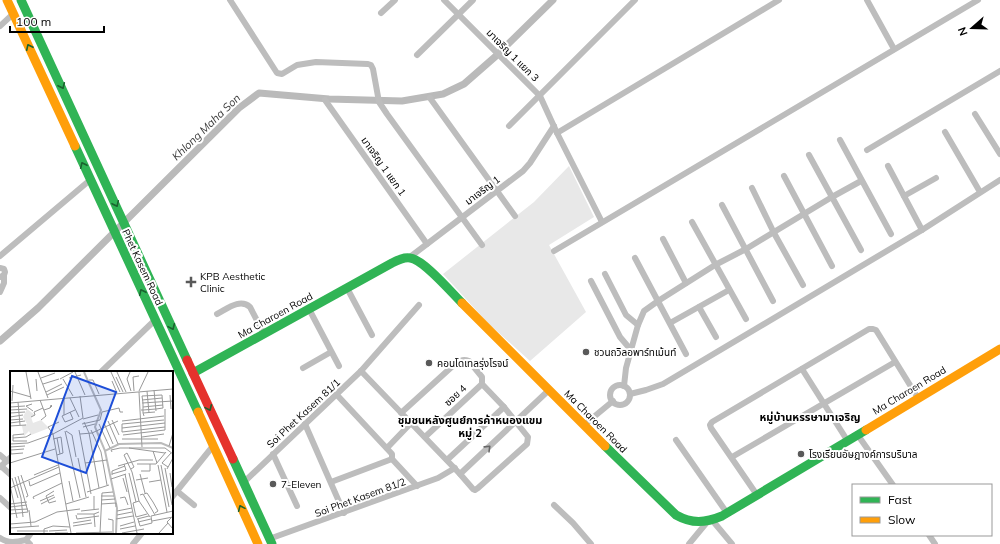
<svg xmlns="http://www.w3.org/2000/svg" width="1000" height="544" font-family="Mulish,'Noto Sans Thai',sans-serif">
<rect width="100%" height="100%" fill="#fff"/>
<!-- green -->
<path fill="#e8e8e8" d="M569,166L594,217L549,245L586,312L530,361L488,323L443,274L534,202Z"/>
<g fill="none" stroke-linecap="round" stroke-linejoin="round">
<!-- canal -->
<path stroke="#bababa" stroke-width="7" d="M0,341L38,308L239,108L259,93L329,99L402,101L443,94L464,84L496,56L553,0"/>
<!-- street -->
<g stroke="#bdbdbd" stroke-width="6">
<path d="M230,0L277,73L282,74L297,65L316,62L368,64L371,65L373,69L379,102L387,114L482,245"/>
<path d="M444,0L540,96L557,133L602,222"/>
<path d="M867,0L894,49"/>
<path d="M381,13L395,0"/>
<path d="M0,26L13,14"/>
<path d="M417,55L473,0"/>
<path d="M430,98L515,216"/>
<path d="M325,100L427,244"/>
<path d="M975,114L1000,154"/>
<path d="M509,126L635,0"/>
<path d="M945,132L980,192"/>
<path d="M557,133L779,0"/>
<path d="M840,140L891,234"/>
<path d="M867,150L1000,71"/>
<path d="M809,155L861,250"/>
<path d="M888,166L922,230"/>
<path d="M784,176L832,266"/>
<path d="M752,188L774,233L803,285"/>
<path d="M904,196L936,178"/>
<path d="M722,205L773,301"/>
<path d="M692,222L746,319"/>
<path d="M663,239L686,283"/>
<path d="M554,251L978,0"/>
<path d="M0,256L90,180"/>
<path d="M410,257L523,171L530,163L554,126"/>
<path d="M635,258L686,354"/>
<path d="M0,268L4,269L5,272L4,275L0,277"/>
<path d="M605,274L626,315L638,325"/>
<path d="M591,281L620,337L631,350"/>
<path d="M347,288L372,335"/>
<path d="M0,292L4,283V275"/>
<path d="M699,307L716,337"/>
<path d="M309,309L339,366"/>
<path d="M217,314C227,309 240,298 250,307L264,334"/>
<path d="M670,323L729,290"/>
<path d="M303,368L331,352"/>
<path d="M802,369L847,440"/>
<path d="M361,371L460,474L473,489L475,490L478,488L527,444L528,437L504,407L482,384V377L469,361C464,359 461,360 456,363L401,413"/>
<path d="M101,372L155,320"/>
<circle cx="620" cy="395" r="10"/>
<path d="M624,386L626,368L638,325L644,311L658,301L715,265L746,249L832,197L861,181"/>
<path d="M630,394L646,390L663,384L922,230L1000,180"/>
<path d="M337,395L392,454V459L417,486"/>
<path d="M305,424L344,513"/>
<path d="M584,425L613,401"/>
<path d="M857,434L893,485"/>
<path d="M425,437L482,384"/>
<path d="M676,440L727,513"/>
<path d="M387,448L411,423"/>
<path d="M273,454L297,506"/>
<path d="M0,455L7,461"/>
<path d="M732,457L895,362"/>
<path d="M447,460L504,407"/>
<path d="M1,466L11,475"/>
<path d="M0,467L11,457"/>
<path d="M460,474L549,390"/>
<path d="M331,482L392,459"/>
<path d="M243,483L361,371L419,305"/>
<path d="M177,491L194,505"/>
<path d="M757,495L711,428L710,425L712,422L869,329H873L876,330L918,398"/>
<path d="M172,497L213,446"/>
<path d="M0,498L11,508"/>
<path d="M554,505L573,523L591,544"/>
<path d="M712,520L732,544"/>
<path d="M929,535L935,544"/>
<path d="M0,538C8,544 17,542 26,540"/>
<path d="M269,539L438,478L455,468"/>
<path d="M30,544L26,540L31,533"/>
<path d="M133,544L142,533"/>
<path d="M689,544L708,521"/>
</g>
<!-- fast -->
<g stroke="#30b455" stroke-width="9">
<path d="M21,0L187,360"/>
<path d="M75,146L198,412"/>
<path d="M193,373L392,263C398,260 404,257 410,258C423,259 451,292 462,303"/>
<path d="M605,446L676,515C692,524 705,523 722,516L866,430"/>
<path d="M233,459L272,544"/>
</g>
<!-- slow -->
<g stroke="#ff9f0a" stroke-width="9">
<path d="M7,0L75,146"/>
<path d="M462,303L605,446"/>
<path d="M198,412L258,544"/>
<path d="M866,430L1000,349"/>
</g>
<!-- jam -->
<path stroke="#e5322d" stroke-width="9" d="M187,360L233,459"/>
</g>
<!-- one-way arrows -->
<defs><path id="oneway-chevron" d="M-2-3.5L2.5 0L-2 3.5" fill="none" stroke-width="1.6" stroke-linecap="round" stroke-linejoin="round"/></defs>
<g stroke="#1a632f">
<use href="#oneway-chevron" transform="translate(29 47) rotate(-115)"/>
<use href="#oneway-chevron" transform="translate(62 86) rotate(65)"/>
<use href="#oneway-chevron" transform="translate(83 165) rotate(-115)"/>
<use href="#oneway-chevron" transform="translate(116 204) rotate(65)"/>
<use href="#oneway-chevron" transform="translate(142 292) rotate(-115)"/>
<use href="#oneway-chevron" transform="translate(172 327) rotate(66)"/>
<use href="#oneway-chevron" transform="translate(209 408) rotate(66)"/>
<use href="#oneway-chevron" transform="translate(241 508) rotate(-114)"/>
</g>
<use stroke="#686868" href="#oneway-chevron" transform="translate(488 448) rotate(-44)"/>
<!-- markers -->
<g fill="#595959" stroke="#fff" stroke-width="1.5">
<path d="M189 276h4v4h4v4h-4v4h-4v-4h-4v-4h4z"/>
<circle cx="586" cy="352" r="4"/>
<circle cx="429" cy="363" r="4"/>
<circle cx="801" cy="454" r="4"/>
<circle cx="273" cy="484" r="4"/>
</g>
<g text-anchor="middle" stroke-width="4" stroke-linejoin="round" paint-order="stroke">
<!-- street labels -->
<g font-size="10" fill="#000" stroke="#fff">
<text transform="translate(513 55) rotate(45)" y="4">มาเจริญ 1 แยก 3</text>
<text transform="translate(384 166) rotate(55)" y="4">มาเจริญ 1 แยก 1</text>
<text transform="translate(482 190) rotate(-37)" y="4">มาเจริญ 1</text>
<text transform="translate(143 267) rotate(65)" y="4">Phet Kasem Road</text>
<text transform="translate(275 315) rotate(-29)" y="4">Ma Charoen Road</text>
<text transform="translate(909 390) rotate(-31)" y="4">Ma Charoen Road</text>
<text transform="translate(455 395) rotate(-43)" y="4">ซอย 4</text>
<text transform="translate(303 413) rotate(-43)" y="4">Soi Phet Kasem 81/1</text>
<text transform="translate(596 421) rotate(45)" y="4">Ma Charoen Road</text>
<text transform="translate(360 497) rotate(-20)" y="4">Soi Phet Kasem 81/2</text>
</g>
<!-- poi labels -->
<g font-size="10" fill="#000" stroke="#fff" text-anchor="start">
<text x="200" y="280">KPB Aesthetic<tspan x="200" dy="12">Clinic</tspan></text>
<text x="594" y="356">ชวนถวิลอพาร์ทเม้นท์</text>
<text x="437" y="367">คอนโดเทลรุ่งโรจน์</text>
<text x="809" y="458">โรงเรียนอัษฎางค์การบริบาล</text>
<text x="281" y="488">7-Eleven</text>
</g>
<!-- water labels -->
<g font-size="11" font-style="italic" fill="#3e3e3e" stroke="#fff">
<text transform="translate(206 127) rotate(-44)" y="4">Khlong Maha Son</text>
</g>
<!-- neighbourhood labels -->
<g font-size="11" font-weight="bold" fill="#000" stroke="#fff">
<text x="810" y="421">หมู่บ้านหรรษามาเจริญ</text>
<text x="470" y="424">ชุมชนหลังศูนย์การค้าหนองแขม<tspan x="470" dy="13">หมู่ 2</tspan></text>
</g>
</g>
<!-- overview -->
<g transform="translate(10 371)">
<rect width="163" height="163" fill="#fff"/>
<path d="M17,38L25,44L21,46L23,52L31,49L39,57L21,64L19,60L14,65L12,55L17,53L13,46Z" fill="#e8e8e8"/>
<path fill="none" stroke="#bababa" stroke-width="2" d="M74,1L91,39L85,56L95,80L109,73L151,72L163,77M95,80L107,137L106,162"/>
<path fill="none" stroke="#999" stroke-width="1" d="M16,1L21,28M28,1L38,27M65,1L75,24M101,1L110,21M107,1L116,21M120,1L117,8L121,20M106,6L113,21M31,7L45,2M59,7L71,4M26,8L27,20M50,8L63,1M53,8L63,25M79,9H83L89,23M102,10L107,22M33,13L49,8M144,19L146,40M0,20L21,26M124,20L123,6L129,5M129,20L138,1M137,20L139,42M36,21L52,13M129,21L132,76M37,24L54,16M160,24L161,38M54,27V44M60,27L69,46M30,29L36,45L31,49M132,29L152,27M2,30L3,14M8,31L10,54M0,32L163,18M132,32L163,30M22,33L16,35L23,40M0,36L15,35M133,36L153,34M0,39L17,38M34,39L40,37L42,35L41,34L40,37M131,39H133L146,38L153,37L152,24L132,25L133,32V42L134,45M60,41L63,48L55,51L52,45L65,39M0,42L15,41M133,42L145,41M0,46L13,44M21,46L25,44L24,41L33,37M73,48L88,44M0,49L13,48M102,49L109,64M154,49L112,53V61L155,56M98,50L108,73M112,50L154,45M74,51L79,62M0,52L15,50M94,52L103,73M72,53L90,49L92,41L109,37L110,41H113M89,53L100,77M0,55L16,54M73,56L85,53M112,57L155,52M69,59L81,123M81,59L91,81L97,114M55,60L70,127M56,60L62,64L66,86M79,62L89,117M14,63L3,64V70H17M43,63L38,56L49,51M70,63L82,62L108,50M113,64L155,59V38M0,66L1,83M132,66L154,63M3,67L16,66L21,63M47,67L50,83M43,68L51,66L53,82L47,84M112,68H148M0,73L18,72L43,63M159,75L163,62M0,76L15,75M1,79L14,78M143,80L147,92M102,81L101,79L110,77H119M155,82L119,77H155L163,83M1,83L13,82M68,87L76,126M129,89H143M0,92L45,78M75,92L97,89M127,93H146L156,81M148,94L157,141M151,94L159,136M108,95L129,89M158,96L152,92L161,82M155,97L162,134M121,98L124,96L117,82L114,84L122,101L129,130M157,98L163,87M131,100H140V93M119,102L126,131M160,102L162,116M102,103L116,99L114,93M115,103L127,162M130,103L135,122M11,104L18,125L16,126M24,104L48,94M102,104V100L115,95M5,106L11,127L13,146M2,107L8,127M113,107L117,121M101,108L116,103M126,109L138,107M19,110L20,115L50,102M59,110L63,130M139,111L151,109M0,114L7,147M0,117L49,96M44,120L36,125L39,132L46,130M77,121L99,114M134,123L137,122L143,131L148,140L145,142M130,124L133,123L145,144M91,125H104M110,127L115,126L118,134M24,128L23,126L52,112M91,129L105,128M30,130L44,124M0,133L17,131M31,133L45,126M56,133L79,126M91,133L106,132V136M0,136L17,134M84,138V125M0,139L18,138M19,139L21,155M71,140L89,138M107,140L122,137M0,143L18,141L8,105M67,143H84M137,143L126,146L123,132L129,130L140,146M66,144L67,148L89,145M107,144L122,141M141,145L163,140M161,147L157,151L163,158M98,148L103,149V162M106,148L123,145M127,148L139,145M128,148L130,155L142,152L141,145M142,150L163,146M128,151L141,148M63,152L81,149M0,153L25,151L47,141L70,138M63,155L82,152M110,155L124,151M85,156L84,143L89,141M0,157L29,155M110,158L125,155M7,160H38M39,160L57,159M34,162V158L43,155L60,156M45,162H58M61,162L43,63L73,47L70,25M66,162L102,161M90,162L92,122L103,121M112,162L134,158M149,162L158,152"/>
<path fill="#1d4ed8" fill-opacity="0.15" stroke="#1d4ed8" stroke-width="2" d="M62,5L106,21L76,102L32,86Z"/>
<rect width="163" height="163" fill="none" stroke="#000" stroke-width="2"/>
</g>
<!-- legend -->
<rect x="852" y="484" width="140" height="52" fill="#ffffff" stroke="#999999"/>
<rect x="860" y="497" width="20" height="6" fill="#30b455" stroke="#999999"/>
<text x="888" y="504" font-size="12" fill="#000000">Fast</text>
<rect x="860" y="517" width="20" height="6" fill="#ff9f0a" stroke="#999999"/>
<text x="888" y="524" font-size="12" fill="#000000">Slow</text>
<!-- north arrow -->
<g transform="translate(972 28) rotate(250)" stroke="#ffffff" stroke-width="3" paint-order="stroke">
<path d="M0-3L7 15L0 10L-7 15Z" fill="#000000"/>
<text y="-6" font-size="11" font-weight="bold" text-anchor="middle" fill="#000000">N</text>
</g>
<!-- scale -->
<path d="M10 26v6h94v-6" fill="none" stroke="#000000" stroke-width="2"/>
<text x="16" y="26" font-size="12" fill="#000000" stroke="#ffffff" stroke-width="3" paint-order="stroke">100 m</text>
</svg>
